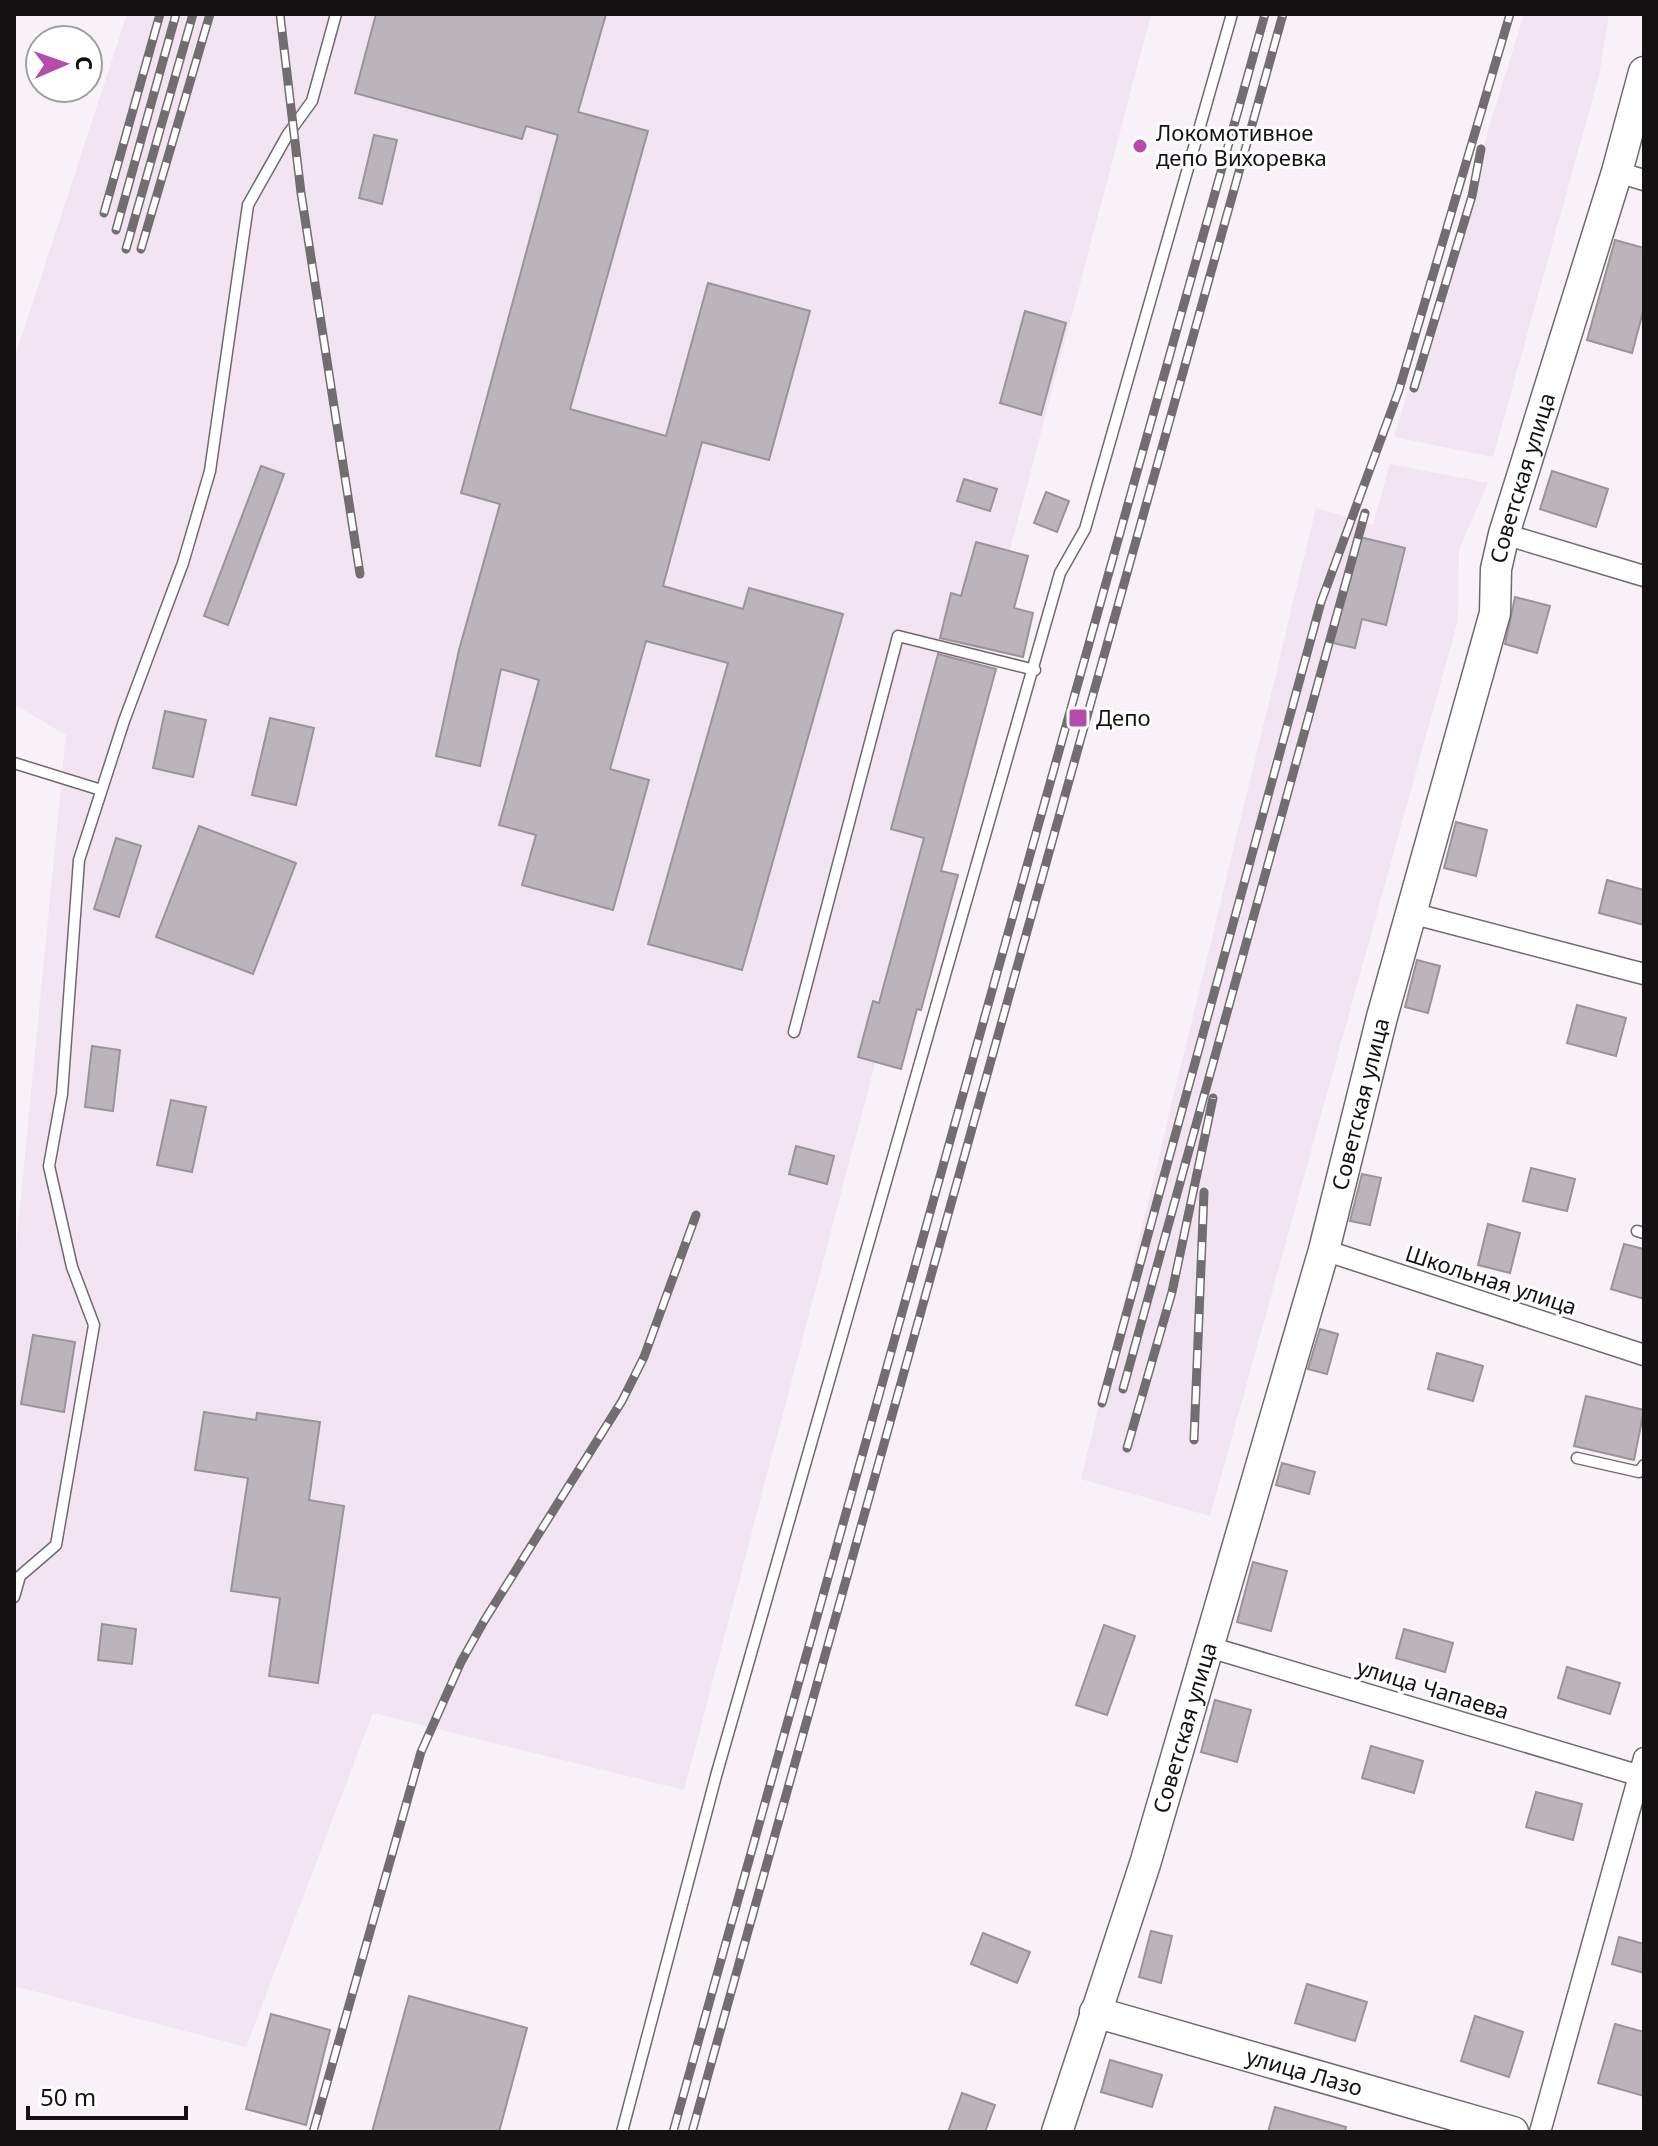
<svg xmlns="http://www.w3.org/2000/svg" width="1658" height="2146" font-family="'Noto Sans',sans-serif">
<rect width="100%" height="100%" fill="#f8f1f7"/>
<!-- built -->
<g fill="#f2e4f0">
<path d="M127,14H1151L684,1790L373,1713L246,2047L14,1986V1268L66,735L14,704V360Z"/>
<path d="M1524,14H1609L1599,76L1493,457L1394,437Z"/>
<path d="M1390,464L1488,483L1459,549L1458,620L1210,1516L1081,1479L1316,508L1373,525Z"/>
</g>
<!-- building -->
<g fill="#bbb4ba" stroke="#9a9499" stroke-width="2">
<path d="M376,14H606L578,112L648,131L570,409L666,436L708,283L810,311L769,460L702,442L663,586L743,609L749,588L843,614L742,970L648,944L728,663L646,641L610,769L649,780L613,910L522,885L536,835L499,825L539,680L501,669L480,766L436,756L459,650L500,504L461,493L558,135L526,126L522,139L355,93Z"/>
<path d="M374,135L397,140L382,204L359,198Z"/>
<path d="M1615,240L1644,248V308L1632,353L1587,340Z"/>
<path d="M1025,311L1066,323L1041,415L1000,403Z"/>
<path d="M261,466L284,474L228,625L204,616Z"/>
<path d="M1552,471L1608,489L1596,527L1540,509Z"/>
<path d="M964,479L997,489L990,511L957,501Z"/>
<path d="M1046,492L1069,501L1057,532L1034,523Z"/>
<path d="M1360,537L1405,548L1386,625L1362,619L1355,648L1333,643Z"/>
<path d="M976,542L1028,556L1014,608L1033,613L1023,657L940,638L951,593L961,596Z"/>
<path d="M1515,597L1550,606L1537,653L1505,644Z"/>
<path d="M938,654L996,669L941,871L958,875L921,1010L917,1009L901,1069L858,1057L873,1001L879,1003L924,838L891,829Z"/>
<path d="M165,711L206,720L193,777L153,768Z"/>
<path d="M270,718L314,728L296,805L252,795Z"/>
<path d="M1456,822L1487,830L1476,876L1444,868Z"/>
<path d="M199,826L296,863L253,974L156,937Z"/>
<path d="M116,838L141,846L119,917L94,909Z"/>
<path d="M1607,880L1644,890V925L1599,913Z"/>
<path d="M1417,960L1440,966L1428,1013L1405,1007Z"/>
<path d="M1577,1005L1626,1018L1616,1056L1567,1043Z"/>
<path d="M92,1046L120,1050L113,1111L85,1107Z"/>
<path d="M171,1100L206,1107L192,1172L157,1165Z"/>
<path d="M796,1146L834,1156L827,1184L789,1174Z"/>
<path d="M1531,1168L1575,1179L1567,1211L1523,1201Z"/>
<path d="M1362,1174L1381,1178L1370,1225L1350,1221Z"/>
<path d="M1488,1224L1520,1233L1510,1273L1478,1265Z"/>
<path d="M1624,1244L1644,1249V1299L1611,1289Z"/>
<path d="M1320,1329L1338,1334L1327,1374L1308,1369Z"/>
<path d="M33,1335L75,1342L64,1412L21,1404Z"/>
<path d="M1437,1353L1483,1366L1473,1401L1428,1389Z"/>
<path d="M1586,1396L1644,1410L1634,1460L1574,1446Z"/>
<path d="M204,1412L256,1420L257,1413L320,1422L309,1500L344,1506L318,1683L269,1676L280,1598L231,1591L248,1478L195,1470Z"/>
<path d="M1282,1463L1315,1472L1309,1494L1276,1485Z"/>
<path d="M1253,1562L1287,1571L1271,1631L1237,1622Z"/>
<path d="M102,1624L136,1629L132,1664L98,1660Z"/>
<path d="M1104,1625L1135,1636L1107,1715L1076,1705Z"/>
<path d="M1404,1629L1453,1643L1445,1672L1396,1658Z"/>
<path d="M1567,1667L1620,1683L1610,1714L1558,1698Z"/>
<path d="M1215,1700L1251,1710L1237,1762L1201,1752Z"/>
<path d="M1371,1746L1423,1761L1414,1793L1362,1778Z"/>
<path d="M1536,1792L1582,1804L1573,1840L1526,1827Z"/>
<path d="M1151,1931L1172,1936L1161,1983L1139,1977Z"/>
<path d="M983,1933L1030,1952L1017,1983L971,1964Z"/>
<path d="M1619,1937L1644,1944V1973L1612,1964Z"/>
<path d="M1307,1984L1367,2002L1355,2041L1295,2023Z"/>
<path d="M409,1996L527,2028L499,2132H372Z"/>
<path d="M271,2014L330,2030L306,2125L246,2109Z"/>
<path d="M1475,2016L1523,2032L1509,2077L1461,2061Z"/>
<path d="M1615,2024L1644,2032V2096L1598,2083Z"/>
<path d="M1110,2060L1162,2075L1152,2107L1101,2092Z"/>
<path d="M962,2093L995,2105L985,2132H948Z"/>
<path d="M1275,2107L1346,2127L1345,2132H1268Z"/>
</g>
<g fill="none" stroke-linecap="round" stroke-linejoin="round">
<!-- lane casing -->
<g stroke="#706a6f" stroke-width="13">
<g id="lane">
<path d="M14,763L101,790"/>
<path d="M794,1032L898,636L1035,670"/>
<path d="M1637,1231L1644,1233"/>
<path d="M1577,1458L1639,1472L1644,1465"/>
<path d="M14,1597L20,1576L56,1545L94,1325L72,1267L49,1166L62,1094L79,860L124,721L183,563L210,471L248,205L288,134L312,101L336,14"/>
<path d="M622,2132L716,1776L1060,573L1085,529L1232,14"/>
</g>
</g>
<!-- street casing -->
<g stroke="#706a6f" stroke-width="23">
<g id="street">
<path d="M1617,172L1644,180"/>
<path d="M1504,534L1644,576"/>
<path d="M1411,913L1644,974"/>
<path d="M1324,1250L1644,1355"/>
<path d="M1209,1647L1644,1777"/>
<path d="M1540,2132L1644,1758"/>
</g>
</g>
<!-- secondary casing -->
<g stroke="#706a6f" stroke-width="33">
<g id="secondary">
<path id="s1" d="M1095,2012L1513,2132"/>
<path id="s2" d="M1057,2132L1145,1864L1324,1250L1382,1017L1495,613L1496,569L1504,534L1617,172L1644,72"/>
</g>
</g>
<!-- lane -->
<use href="#lane" stroke="#fff" stroke-width="10"/>
<!-- street -->
<use href="#street" stroke="#fff" stroke-width="20"/>
<!-- secondary -->
<use href="#secondary" stroke="#fff" stroke-width="30"/>
<!-- rail casing -->
<g stroke="#716d70" stroke-width="9">
<g id="rail">
<path d="M280,14L301,193L360,574"/>
<path d="M104,213L160,14"/>
<path d="M116,230L176,14"/>
<path d="M126,249L193,14"/>
<path d="M141,249L210,14"/>
<path d="M1414,388L1472,196L1481,149"/>
<path d="M1123,1389L1365,513"/>
<path d="M1102,1403L1321,602L1399,390L1510,14"/>
<path d="M1194,1440L1204,1192"/>
<path d="M1127,1448L1172,1292L1213,1098"/>
<path d="M313,2132L421,1752L461,1662L484,1621L622,1401L644,1357L696,1215"/>
<path d="M673,2132L1265,14"/>
<path d="M692,2132L1283,14"/>
</g>
</g>
<!-- rail -->
<use href="#rail" stroke="#fff" stroke-width="6" stroke-dasharray="18" stroke-linecap="butt"/>
</g>
<!-- markers -->
<g fill="#b44bad" stroke="#fff" stroke-width="3">
<circle cx="1140" cy="146" r="8"/>
<rect x="1068" y="708" width="20" height="20" rx="4"/>
</g>
<g text-anchor="middle" stroke-width="6" stroke-linejoin="round" paint-order="stroke">
<!-- poi labels -->
<g font-size="22" fill="#141113" stroke="#fff" text-anchor="start">
<text x="1156" y="141">Локомотивное<tspan x="1156" dy="25">депо Вихоревка</tspan></text>
<text x="1096" y="726">Депо</text>
</g>
<!-- street labels -->
<g font-size="22" fill="#141113" stroke="#fff">
<text dy="8" stroke="none"><textPath href="#s2" startOffset="1720">Советская улица</textPath></text>
<text dy="8" stroke="none"><textPath href="#s2" startOffset="1072">Советская улица</textPath></text>
<text transform="translate(1491 1280) rotate(18)" y="8">Школьная улица</text>
<text transform="translate(1433 1689) rotate(17)" y="8">улица Чапаева</text>
<text dy="8" stroke="none"><textPath href="#s2" startOffset="424">Советская улица</textPath></text>
<text dy="8" stroke="none"><textPath href="#s1" startOffset="218">улица Лазо</textPath></text>
</g>
</g>
<!-- border -->
<rect width="1658" height="2146" fill="none" stroke="#141113" stroke-width="32"/>
<!-- north arrow -->
<g transform="translate(64 64) rotate(88)"><circle r="38" fill="#ffffff" stroke="#a1a0a1" stroke-width="2"/>
<path d="M0-6L14 30L0 20L-14 30Z" fill="#b44bad"/>
<text y="-12" font-size="22" font-weight="bold" text-anchor="middle" fill="#141113">С</text>
</g>
<!-- scale -->
<path d="M28 2106v12h158v-12" fill="none" stroke="#141113" stroke-width="4"/>
<text x="40" y="2106" font-size="24" fill="#141113" stroke="#ffffff" stroke-width="6" paint-order="stroke">50 m</text>
</svg>
